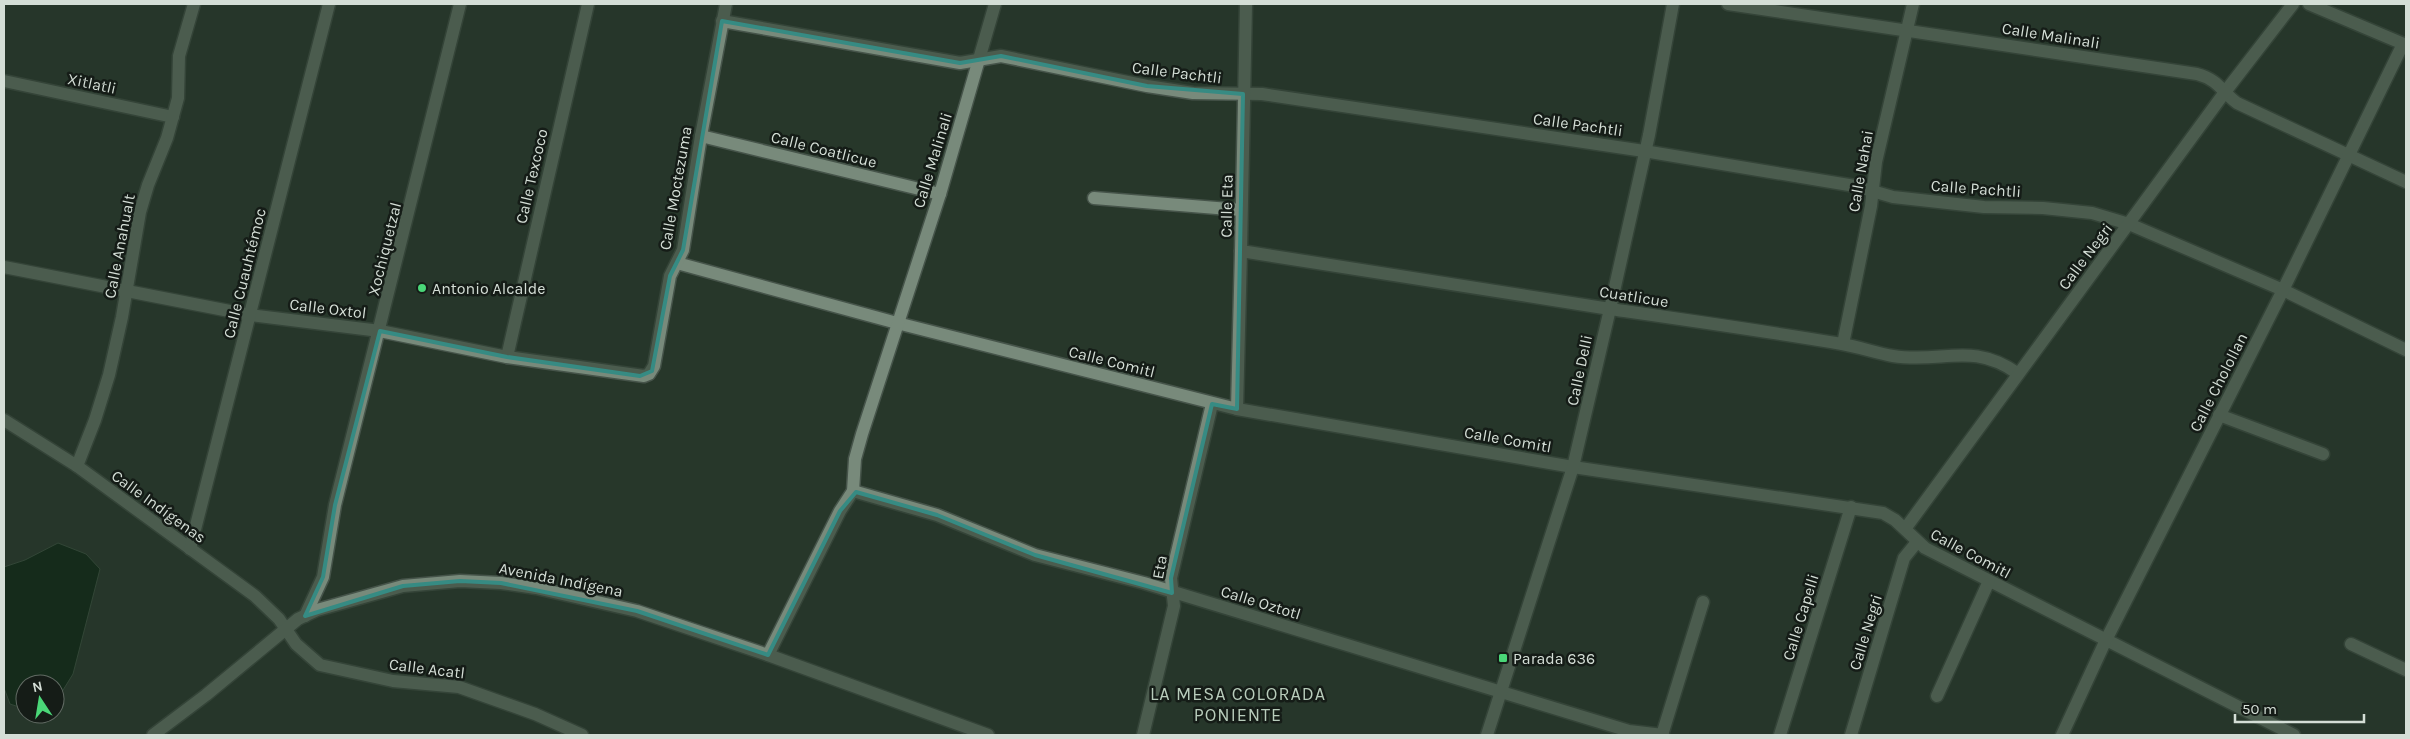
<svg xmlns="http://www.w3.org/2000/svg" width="2410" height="739" font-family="Karla,sans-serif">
<rect width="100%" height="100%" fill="#27372a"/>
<!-- water -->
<path fill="#001e09" stroke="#405846" d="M58,543L86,554L100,569L73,674L55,703V684H25V709L10,704L4,688V567L25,560Z"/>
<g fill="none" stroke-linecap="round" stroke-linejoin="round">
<!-- street casing -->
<g stroke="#46544a" stroke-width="15">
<g id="street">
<path d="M1673,4L1649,135L1610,309C1687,320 1765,331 1842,344C1859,347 1876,353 1893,356C1942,364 1971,341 2017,373"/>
<path d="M1728,4L2197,74C2219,80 2221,91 2237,103L2406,182"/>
<path d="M2309,4L2406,45"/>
<path d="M722,21L960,63L1001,56L1147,86L1193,93L1262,94L1644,151L1855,186L1893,197L1984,207L2043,208L2092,213L2129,224L2283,290L2406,350"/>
<path d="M4,81L173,117"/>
<path d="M701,136L940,194"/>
<path d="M1094,198L1241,210"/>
<path d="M677,263L897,323L1237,409L1573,467L1883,513L1895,520L1925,548L2294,735"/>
<path d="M4,267L250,315L380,331L507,357L644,376L649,374L654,366L670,276L683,250L701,136L726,4"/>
<path d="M1843,344L1871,206L1876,162L1913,4"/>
<path d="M507,357L588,4"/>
<path d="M1237,409L1241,251"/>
<path d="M2219,415L2323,454"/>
<path d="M4,420L77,466L255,596L279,619L296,644L320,665L393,681L459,687L535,714L582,735"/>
<path d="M77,466L95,420L109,375L122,317L140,212L148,185L167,138L178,98L179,56L194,4"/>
<path d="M853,491L937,515L1035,555L1144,583L1629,731L1663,735"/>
<path d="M1905,529L2225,92L2293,4"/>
<path d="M190,549L329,4"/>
<path d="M305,616L323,577L335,505L460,4"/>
<path d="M2351,644L2406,670"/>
<path d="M768,655L840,511L853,491L855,459L862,434L940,194L995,4"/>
<path d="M1937,696L1989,581"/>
<path d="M1143,735L1174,606L1171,578L1212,404"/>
<path d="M1662,735L1703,602"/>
<path d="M1780,735L1851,507"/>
<path d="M1851,735L1904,558L1917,542"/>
<path d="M2062,735L2105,642L2283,290L2403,44"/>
</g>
</g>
<!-- secondary casing -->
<g stroke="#46544a" stroke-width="15">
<g id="secondary">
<path d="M1246,4L1241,251L1610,309L1573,467L1487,735"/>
<path d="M153,735L206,695L298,619L317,610L403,586L460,581L501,583L536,588L637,611L768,655L988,735"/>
</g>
</g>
<!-- street -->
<use href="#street" stroke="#788a7b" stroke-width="12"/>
<!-- secondary -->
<use href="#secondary" stroke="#788a7b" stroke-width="12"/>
</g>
<!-- marked area -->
<path d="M0 0H2410V739H0ZM722,21L960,63L1001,56L1147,86L1243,94L1237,409L1212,404L1171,578L1172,593L1035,555L937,515L856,492L840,511L768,655L637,611L501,583L460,581L403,586L305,616L323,577L335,505L380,331L507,357L640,376L652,371L670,276L683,250Z" fill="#27372a" fill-opacity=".55" fill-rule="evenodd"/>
<path fill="none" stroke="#368b83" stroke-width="4" stroke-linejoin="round" d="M722,21L960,63L1001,56L1147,86L1243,94L1237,409L1212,404L1171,578L1172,593L1035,555L937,515L856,492L840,511L768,655L637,611L501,583L460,581L403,586L305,616L323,577L335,505L380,331L507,357L640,376L652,371L670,276L683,250Z"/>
<!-- markers -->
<g fill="#4ad778" stroke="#151c17" stroke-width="2">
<circle cx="422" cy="288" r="5"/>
<rect x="1498" y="653" width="10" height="10" rx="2.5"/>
</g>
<g text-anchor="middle" stroke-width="5" stroke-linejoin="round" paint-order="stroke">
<!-- street labels -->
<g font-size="16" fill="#d4ded6" stroke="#151c17">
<text transform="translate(2051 35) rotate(9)" y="6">Calle Malinali</text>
<text transform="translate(1177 72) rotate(7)" y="6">Calle Pachtli</text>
<text transform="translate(92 83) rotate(12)" y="6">Xitlatli</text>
<text transform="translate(1578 124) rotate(8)" y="6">Calle Pachtli</text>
<text transform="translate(824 149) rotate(14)" y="6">Calle Coatlicue</text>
<text transform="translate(932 160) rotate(-73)" y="6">Calle Malinali</text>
<text transform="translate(1860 171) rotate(-80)" y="6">Calle Nahai</text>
<text transform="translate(531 176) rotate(-77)" y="6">Calle Texcoco</text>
<text transform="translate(675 188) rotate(-80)" y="6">Calle Moctezuma</text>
<text transform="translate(1976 188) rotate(4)" y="6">Calle Pachtli</text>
<text transform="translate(1226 206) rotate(-89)" y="6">Calle Eta</text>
<text transform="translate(119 246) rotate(-79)" y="6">Calle Anahualt</text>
<text transform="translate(384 249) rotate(-76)" y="6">Xochiquetzal</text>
<text transform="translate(2085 256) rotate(-53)" y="6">Calle Negri</text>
<text transform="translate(244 273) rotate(-76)" y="6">Calle Cuauhtémoc</text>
<text transform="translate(1634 296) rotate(9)" y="6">Cuatlicue</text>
<text transform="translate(328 308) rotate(7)" y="6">Calle Oxtol</text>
<text transform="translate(1112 361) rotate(14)" y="6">Calle Comitl</text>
<text transform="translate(1579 370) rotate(-78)" y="6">Calle Delli</text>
<text transform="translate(2218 382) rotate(-63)" y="6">Calle Cholollan</text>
<text transform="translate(1508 439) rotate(10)" y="6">Calle Comitl</text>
<text transform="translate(159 506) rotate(36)" y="6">Calle Indígenas</text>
<text transform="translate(1971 553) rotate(28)" y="6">Calle Comitl</text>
<text transform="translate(1159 567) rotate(-80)" y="6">Eta</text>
<text transform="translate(561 579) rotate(11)" y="6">Avenida Indígena</text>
<text transform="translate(1261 602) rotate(17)" y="6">Calle Oztotl</text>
<text transform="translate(1800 617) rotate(-73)" y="6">Calle Capelli</text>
<text transform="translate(1865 632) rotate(-73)" y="6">Calle Negri</text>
<text transform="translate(427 668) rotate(7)" y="6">Calle Acatl</text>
</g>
<!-- poi labels -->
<g font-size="16" fill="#d4ded6" stroke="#151c17" text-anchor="start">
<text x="432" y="294">Antonio Alcalde</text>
<text x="1513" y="664">Parada 636</text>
</g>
<!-- neighbourhood labels -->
<g font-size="18" letter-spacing="1" fill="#b8ccbb" stroke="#151c17">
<text x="1238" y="700">LA MESA COLORADA<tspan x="1238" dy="21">PONIENTE</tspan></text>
</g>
</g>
<!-- border -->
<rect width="2410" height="739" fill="none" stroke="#d4ded6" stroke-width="10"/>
<!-- north arrow -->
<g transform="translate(40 699) rotate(348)"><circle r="24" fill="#151c17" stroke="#616a63"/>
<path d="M0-4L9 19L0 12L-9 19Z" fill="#4ad778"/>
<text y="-8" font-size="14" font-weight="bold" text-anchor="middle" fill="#d4ded6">N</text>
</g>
<!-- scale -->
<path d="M2235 714v8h129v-8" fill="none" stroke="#d4ded6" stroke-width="2.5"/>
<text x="2242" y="714" font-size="15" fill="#d4ded6" stroke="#151c17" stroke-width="4" paint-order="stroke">50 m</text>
</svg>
